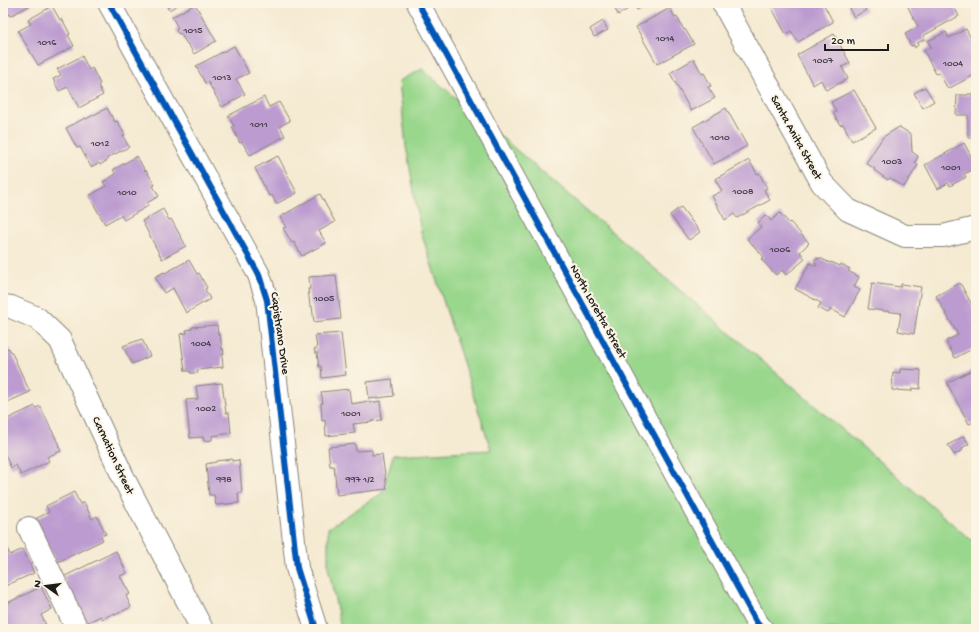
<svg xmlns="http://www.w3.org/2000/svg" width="979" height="632" font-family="'Gochi Hand',sans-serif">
<rect width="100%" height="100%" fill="#fcf5e5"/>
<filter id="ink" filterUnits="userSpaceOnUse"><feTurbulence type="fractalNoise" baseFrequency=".025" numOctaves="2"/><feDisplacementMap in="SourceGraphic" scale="8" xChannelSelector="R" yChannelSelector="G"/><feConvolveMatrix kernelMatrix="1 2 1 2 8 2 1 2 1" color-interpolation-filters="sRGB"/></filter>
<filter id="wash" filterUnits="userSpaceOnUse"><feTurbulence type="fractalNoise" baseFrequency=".012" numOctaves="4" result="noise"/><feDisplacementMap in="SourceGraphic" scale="16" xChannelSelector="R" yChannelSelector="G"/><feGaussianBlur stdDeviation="0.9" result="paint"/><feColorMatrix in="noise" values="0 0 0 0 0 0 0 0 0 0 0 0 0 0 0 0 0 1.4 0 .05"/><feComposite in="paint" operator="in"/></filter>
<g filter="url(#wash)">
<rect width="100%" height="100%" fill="#f5ead2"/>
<!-- green -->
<path fill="#99d78c" stroke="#5a7a54" d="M422,69L970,539L976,543V629H343L340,623L328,567V528L382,493L393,455L491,450L461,356L421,232L406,146L399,81Z"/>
<g id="blocks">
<!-- building -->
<g fill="#bc9bd0">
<path d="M3,3H30L31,5L10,16Z"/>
<path d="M165,3H181L169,10Z"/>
<path d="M612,3H625L628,9L618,15Z"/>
<path d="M633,3H650L637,10Z"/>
<path d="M769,3H823L833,22L798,42L791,31L786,34Z"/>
<path d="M848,3H862L866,10L854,17L849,9L850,8Z"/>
<path d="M906,3H952L959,16L923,36L925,39L917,43L918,45L915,48L914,45L911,46L905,34L918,27Z"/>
<path d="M195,4L216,41L194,54L188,44H187L180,33L178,34L176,30L178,28L172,17Z"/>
<path d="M52,6L60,20L62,19L70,34L68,35L74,46L38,65L18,31L31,24L28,20Z"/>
<path d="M670,8L675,18L677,17L684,30L685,29L694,44L657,64L636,27Z"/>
<path d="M603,21L608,30L594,37L590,29Z"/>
<path d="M966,29L974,44L976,43V74L948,89L939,73L936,74L924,51L931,47L928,41L946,32L949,38Z"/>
<path d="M834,34L850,63L842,67L848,79L826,90L821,80L813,85L797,55Z"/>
<path d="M234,46L249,73L236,79L245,94L222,107L208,82L205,83L196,66Z"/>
<path d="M82,56L89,70L92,68L100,84L98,85L103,95L79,108L68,87L59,91L53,79L61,75L57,69Z"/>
<path d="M694,59L702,74L704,73L711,86L708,87L715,98L691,111L670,73Z"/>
<path d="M925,87L934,101L923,108L914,93Z"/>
<path d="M854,90L876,128L852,141L843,124L840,125L833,113L836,112L831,102Z"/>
<path d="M968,94H976V138H968V115H956L957,95H968Z"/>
<path d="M264,97L269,107L279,102L290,121L280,126L285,136L250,155L242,142L240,143L232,127L234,126L228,116Z"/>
<path d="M107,108L115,122L117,121L125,135L123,136L129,147L107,158L108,160L100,165L99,163L91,167L80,147L77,148L66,128L85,118L86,119Z"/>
<path d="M726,108L747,146L714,164L693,127Z"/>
<path d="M899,127L911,134L912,152L918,156L915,163L918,165L904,187L890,178L888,180L874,170L875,169L866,163L883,137Z"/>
<path d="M964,143L976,165V168L964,174L966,177L950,186L948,183L938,189L925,165Z"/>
<path d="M137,156L145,171L146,170L155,185L153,186L159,196L147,203L148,206L124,220L121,215L105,224L89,196L106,186L103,182L116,174L113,170Z"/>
<path d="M278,156L297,193L276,204L272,195L269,196L255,168Z"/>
<path d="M749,160L757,174L759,173L767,188L764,190L770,200L737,218L734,214L725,220L712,196L722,191L715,179Z"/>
<path d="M320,194L335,222L319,231L326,243L302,256L294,242L292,243L283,228L286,227L280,217Z"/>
<path d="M681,207L700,232L689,240L670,215Z"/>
<path d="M163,209L169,220L171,219L186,246L162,259L142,221Z"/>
<path d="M780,213L789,223L790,222L809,243L800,252L805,259L786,275L782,270L776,275L761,259L764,257L747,239L761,227L758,223L766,215L771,221Z"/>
<path d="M817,258L819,259L820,258L830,263L831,262L840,266L841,264L850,269L848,271L859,277L854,287L860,290L845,317L831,309L828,313L818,308L821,303L795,289L810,263L816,266L817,264L814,263Z"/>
<path d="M189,260L197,274L199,273L207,288L205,289L210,299L186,313L173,288L164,293L155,277L164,272L165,273Z"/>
<path d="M336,275L341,319L314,322L312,306H310L308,289H310L309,277Z"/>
<path d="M872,283L901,287V284L921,287L914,334L898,331L901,313L868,309Z"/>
<path d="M960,283L976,312V347L955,358L946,341L958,335L936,296Z"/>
<path d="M217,325L218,335H220L222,349H223L224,354H222L223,367L197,370L198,373H190V371H185L180,334L187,333L186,330L192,329V327Z"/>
<path d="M341,333L346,375L322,378L321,366L319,367L317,353H315L314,349L317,348L315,335Z"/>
<path d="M142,339L150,356L132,364L123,346Z"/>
<path d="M9,348L10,351H11L30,392L3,404V350Z"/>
<path d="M900,369L921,370L920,389L912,388V391L892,390L893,372L900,373Z"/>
<path d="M974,369L975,370L976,369V421L969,424L947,383Z"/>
<path d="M392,379L394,396L369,399L367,382Z"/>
<path d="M222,383L226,413H229L231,433L212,436V440L204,441L203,437L190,438L186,400L198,399L196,386Z"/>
<path d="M349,389L351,404L369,401L370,403L380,401L382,420L372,421V422L353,424L355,433L326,436L325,420L322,421L321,403H323L321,392Z"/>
<path d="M35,406L36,408L40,406L59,445H58L61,451L47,457L49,461L21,475L16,465L11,468L3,450V421Z"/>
<path d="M964,436L969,444L962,448L963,450L954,455L948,445Z"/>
<path d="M355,444L356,451L372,450V455L382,454L387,489L337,495L334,466H330L328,447Z"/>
<path d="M232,459V461L239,460L242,493H238L239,503L216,505L214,495H209L206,464L216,462V461Z"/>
<path d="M74,492L80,504L84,502L92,519L97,516L106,534L101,536L103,540L56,563L35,519L49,512L46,506Z"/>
<path d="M3,540L10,555L23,549L34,573L3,587Z"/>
<path d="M116,551L127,573L120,576L130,594L126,596L131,607L115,615L114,613L102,619L101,616L86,623L63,577Z"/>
<path d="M41,587L52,609L41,615L48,629H3V605Z"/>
</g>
</g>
</g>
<g filter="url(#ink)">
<use href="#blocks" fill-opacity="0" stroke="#888377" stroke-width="1"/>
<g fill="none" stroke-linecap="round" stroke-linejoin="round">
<!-- minor casing -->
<g stroke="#888377" stroke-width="24">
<g id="minor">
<path d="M109,3L259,275L267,300L297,568L316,629"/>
<path d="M418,3L757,623L762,629"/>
<path d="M723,3L822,183L848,210L905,236H943L976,228"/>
<path d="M3,306L11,307L37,318L60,340L125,481L202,629"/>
<path d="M29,528L77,629"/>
</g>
</g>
<!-- minor -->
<use href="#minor" stroke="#fff" stroke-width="22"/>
<!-- cycleway casing -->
<g stroke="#fcf5e5" stroke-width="8">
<g id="cycleway">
<path d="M109,3L259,275L267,300L297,568L316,629"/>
<path d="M418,3L757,623L762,629"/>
</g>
</g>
<!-- cycleway -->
<use href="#cycleway" stroke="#0057b8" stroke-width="6"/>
</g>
</g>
<g text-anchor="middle" stroke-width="4" stroke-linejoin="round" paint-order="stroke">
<!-- number labels -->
<g font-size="10" fill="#443c49">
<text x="193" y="33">1015</text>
<text x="665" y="41">1014</text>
<text x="47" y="45">1016</text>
<text x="823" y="63">1007</text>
<text x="953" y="66">1004</text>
<text x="222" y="80">1013</text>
<text x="259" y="127">1011</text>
<text x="720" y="140">1010</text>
<text x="100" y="146">1012</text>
<text x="892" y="164">1003</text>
<text x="951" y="170">1001</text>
<text x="743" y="194">1008</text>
<text x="127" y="195">1010</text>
<text x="780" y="252">1006</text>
<text x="324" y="301">1005</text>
<text x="201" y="346">1004</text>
<text x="206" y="411">1002</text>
<text x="351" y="416">1001</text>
<text x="224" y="482">998</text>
<text x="360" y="482">997 1/2</text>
</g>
<!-- street labels -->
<g font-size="12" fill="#1c1c1c" stroke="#fcf5e5">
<text transform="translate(797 137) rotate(61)" y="4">Santa Anita Street</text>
<text transform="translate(599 311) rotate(61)" y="4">North Loretta Street</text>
<text transform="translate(281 333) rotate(82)" y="4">Capistrano Drive</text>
<text transform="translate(114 455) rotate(65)" y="4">Carnation Street</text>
</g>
</g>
<!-- margin -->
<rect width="979" height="632" fill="none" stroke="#fcf5e5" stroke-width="16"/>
<!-- north arrow -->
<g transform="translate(46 586) rotate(284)" stroke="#fcf5e5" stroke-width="3" paint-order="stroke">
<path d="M0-3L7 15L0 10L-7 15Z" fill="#1c1c1c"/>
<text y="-6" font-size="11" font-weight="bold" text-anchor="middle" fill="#1c1c1c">N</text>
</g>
<!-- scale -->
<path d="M825 44v6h63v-6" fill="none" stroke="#1c1c1c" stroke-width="2"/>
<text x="831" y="44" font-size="12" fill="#1c1c1c" stroke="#fcf5e5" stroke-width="3" paint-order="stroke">20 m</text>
</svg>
